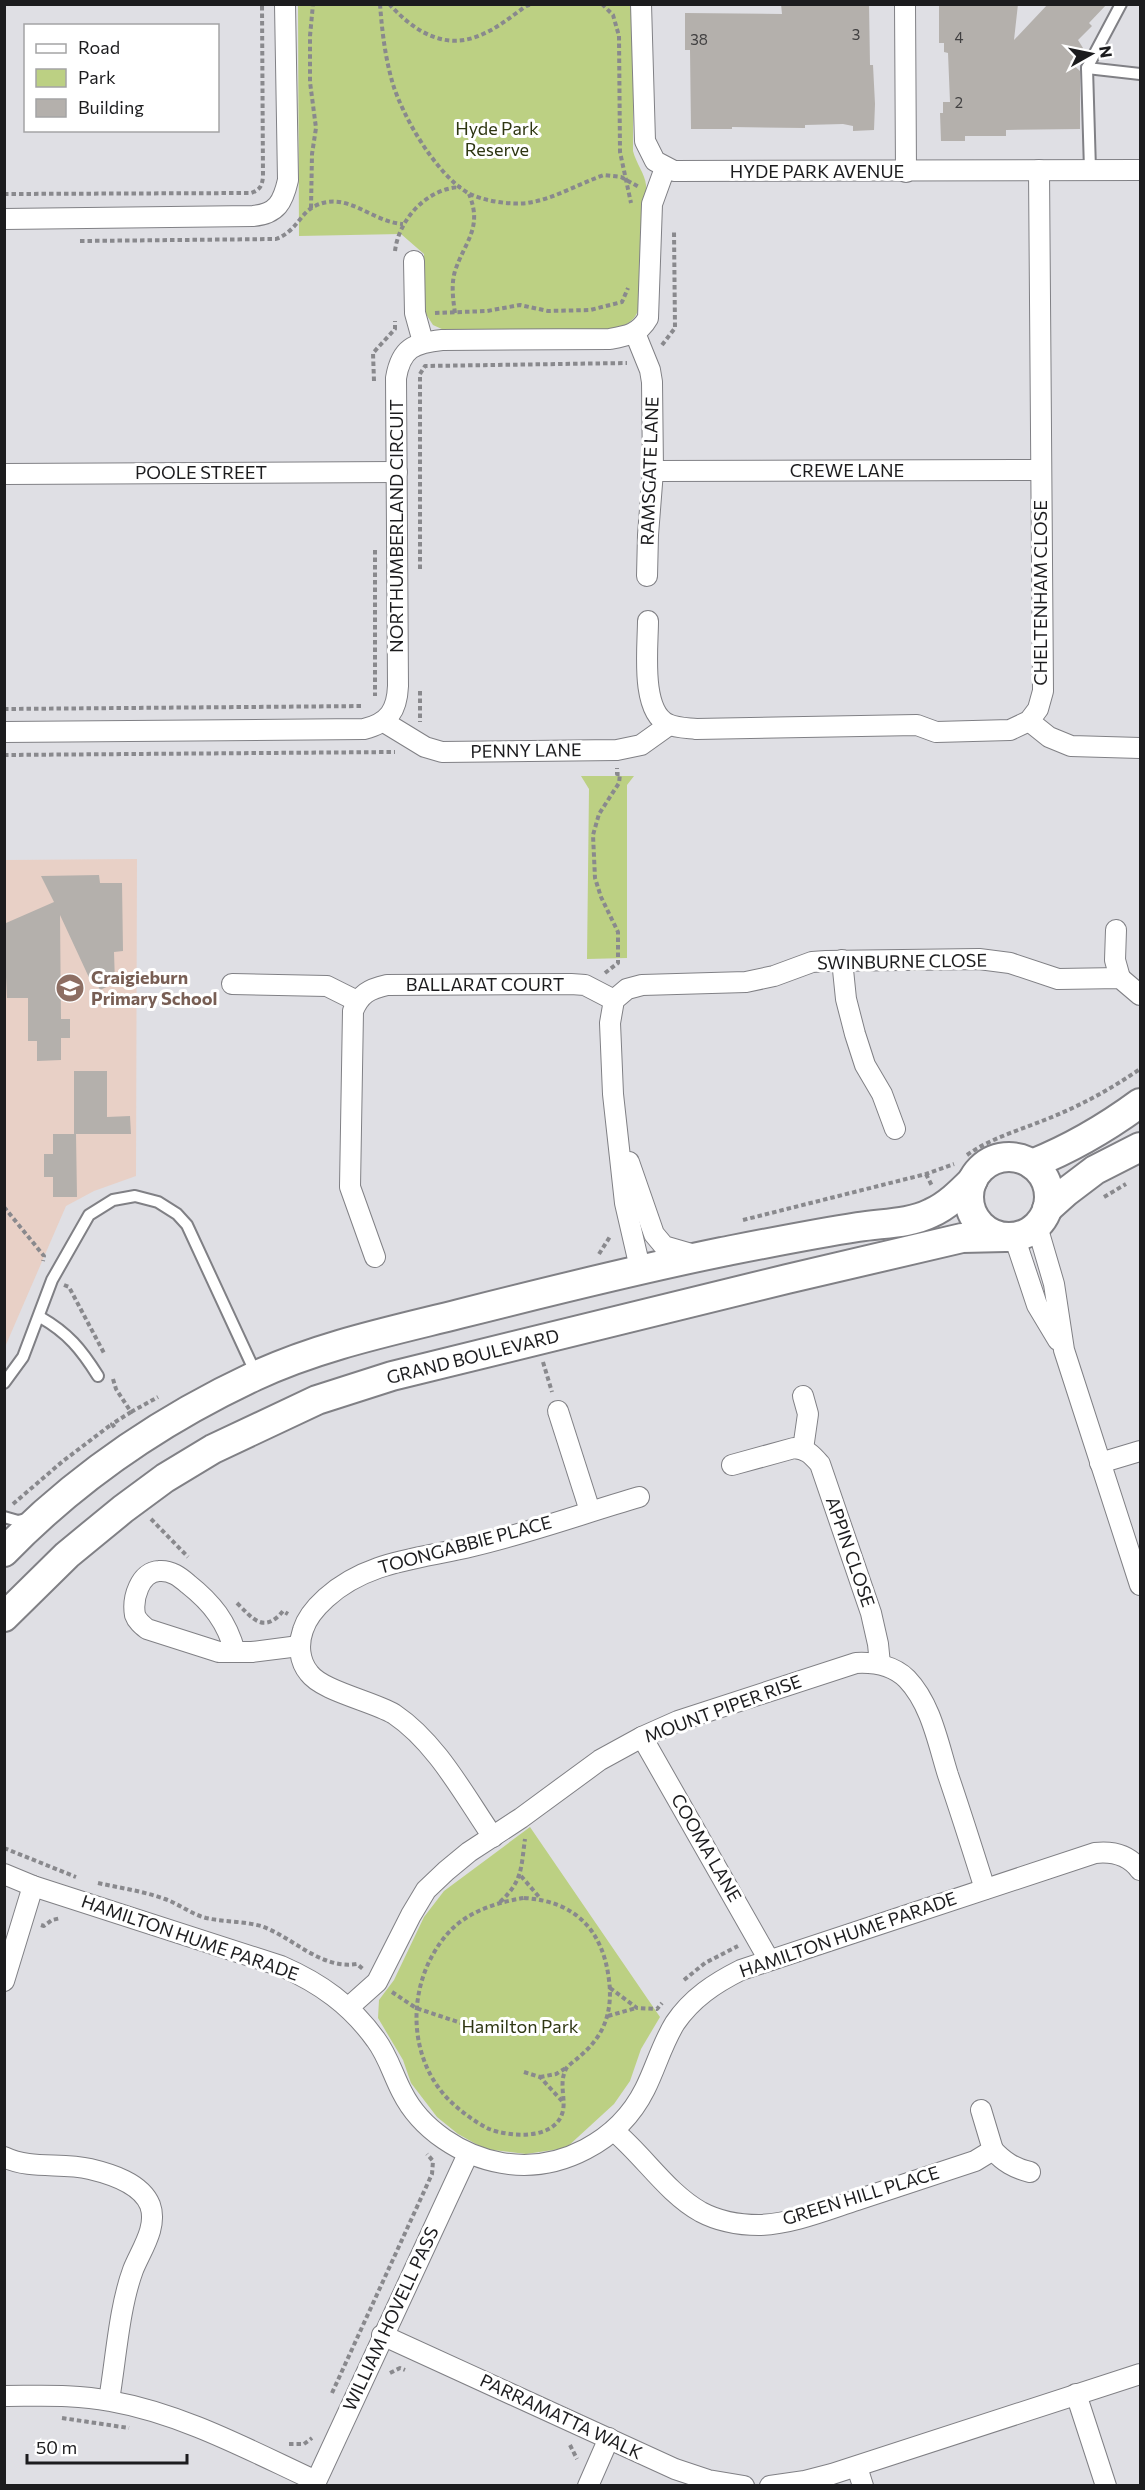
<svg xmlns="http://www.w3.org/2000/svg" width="1145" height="2490" font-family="Commissioner,sans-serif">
<rect width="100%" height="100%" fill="#dfdfe4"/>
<!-- education -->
<path fill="#e8d0c6" d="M137,859L136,1176L94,1191L66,1206L5,1347V860Z"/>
<!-- green -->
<g fill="#bcd083">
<path d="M298,5H630L633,18V151C636,163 645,174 646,185C648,198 642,214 641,227C639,249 648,302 634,318C627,326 617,328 608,329L444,330L433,325L424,311V254L401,234L299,236Z"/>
<path d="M581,776H634L627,785V958L587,959L589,789Z"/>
<path d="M530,1827L660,2017L641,2049L630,2081L614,2104L566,2148L526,2154L485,2149L458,2134L437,2117L411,2083L403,2060L378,2018L379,2000L394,1980L424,1917L444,1891Z"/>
</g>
<!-- building -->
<g fill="#b4b0ac">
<path d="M781,4H869L870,65H873L875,104L874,130L853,131V126L843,124L805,125V128L732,127V129H691L690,50H685V13L782,14Z"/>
<path d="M939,4H1018L1014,40L1048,4H1107L1089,23L1092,26L1078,40L1083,48L1070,62L1080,71V129L1006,130V136H965V141H941L940,113H943V102H950L948,53L944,52V43H939Z"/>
<path d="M99,875L100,883H122L123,951L114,952L115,983L100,990L96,982L92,984L60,915L61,1019H70V1038H61V1060L37,1061V1041H28V998H7L6,977H4L6,923L54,902L41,876Z"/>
<path d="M74,1071H107V1117L130,1116L131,1134H76L77,1197H53V1177H44V1154H53V1134H74Z"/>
</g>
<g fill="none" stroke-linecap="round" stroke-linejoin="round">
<!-- lane casing -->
<g stroke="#808085" stroke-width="14">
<g id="lane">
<path d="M1087,68L1140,74"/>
<path d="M1090,170L1087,68L1121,4"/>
<path d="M40,1317C68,1333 81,1349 98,1376"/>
<path d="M4,1383L23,1357L52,1280L89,1215L113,1200L135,1196L158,1202L177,1214L187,1225L256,1374"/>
<path d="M4,1517L18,1521L30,1518"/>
</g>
</g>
<!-- street casing -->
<g stroke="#808085" stroke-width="22">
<g id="street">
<path d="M641,4L645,141L655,161L674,171L1140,170"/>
<path d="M905,4L906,172"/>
<path d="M4,219L253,216C277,214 283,202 288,180L285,4"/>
<path d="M414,261L415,313L423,342"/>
<path d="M635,333L650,370L652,382L653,471L648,535L647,576"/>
<path d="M653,471L1041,470"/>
<path d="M4,474L397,472"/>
<path d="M648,621C648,647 640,711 668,724C676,728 688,728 696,729L917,725L936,732L1010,730L1029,721L1038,709L1043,691L1039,170"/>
<path d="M1029,721L1049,737L1071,746L1140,748"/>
<path d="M384,722L425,747L442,752L617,750L641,745L669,725"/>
<path d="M4,732L364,729C389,723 397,710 398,686L396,378C401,348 414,343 442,340L610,339C627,336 639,334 648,318L652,204L665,168"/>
<path d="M1116,930L1115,960L1120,978"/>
<path d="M842,960L846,999L855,1034L865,1065L882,1094L895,1129"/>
<path d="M232,984L327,986L357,1001"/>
<path d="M629,1162L654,1234L664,1246L695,1255"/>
<path d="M1037,1226L1054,1284L1064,1350L1140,1585"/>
<path d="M1014,1236L1037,1305L1058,1340"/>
<path d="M375,1257L350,1187L353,1011C360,994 369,989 387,985L571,984L585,985L614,1000"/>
<path d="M640,1268L625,1203L613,1094L610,1023L614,1000L627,989L642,985L746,982L774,976L812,962L826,961L979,959L1010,963L1058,979L1120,978L1140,995"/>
<path d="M558,1411L590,1511"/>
<path d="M803,1449L808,1414L803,1396"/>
<path d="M1100,1463L1140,1451"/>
<path d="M732,1465L794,1448C807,1449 812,1455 820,1464L871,1613L878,1644L880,1664"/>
<path d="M235,1652C227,1622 212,1603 188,1584C180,1577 171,1570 159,1571C140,1572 132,1598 135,1615C137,1621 142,1625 147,1629L219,1652H252L299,1646"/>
<path d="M642,1737L769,1960"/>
<path d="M493,1837C464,1795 437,1743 394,1714C372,1701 322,1691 309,1673C299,1661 298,1644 303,1630C307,1617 316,1607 326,1598C368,1560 421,1559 473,1546C529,1533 584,1513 639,1497"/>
<path d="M4,1874L33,1886L281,1966C320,1983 351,2005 376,2040C388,2056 393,2075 402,2092C421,2130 462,2156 502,2163C560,2173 619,2141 645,2089C656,2067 662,2044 675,2023C692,1998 715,1983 741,1970L1095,1853C1113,1851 1129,1855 1140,1870"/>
<path d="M4,1981L33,1886"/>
<path d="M349,2007L377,1982L411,1915L426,1890L446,1871L469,1852L521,1818L600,1760L642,1737L678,1721L856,1663C874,1662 894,1666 907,1679C931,1704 938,1743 948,1775C961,1813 973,1851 985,1889"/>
<path d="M614,2131C644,2156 667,2193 701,2212C718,2221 740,2225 759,2225C792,2224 826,2210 857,2200C896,2187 935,2174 975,2161L993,2150L981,2110"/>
<path d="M993,2150C1004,2162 1014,2168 1030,2172"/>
<path d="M4,2157C31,2170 61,2162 90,2169C111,2174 141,2183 150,2205C158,2227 141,2250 133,2270C119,2308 116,2359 109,2400"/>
<path d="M382,2335L675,2469L708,2480L744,2486"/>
<path d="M1076,2394L1106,2486"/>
<path d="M4,2396C40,2396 76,2394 110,2401C183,2414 249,2450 316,2481"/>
<path d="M857,2467L863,2486"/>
<path d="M314,2486L468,2154"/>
<path d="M588,2486L609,2438"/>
<path d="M770,2486L805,2481L832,2474L1140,2374"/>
</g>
</g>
<!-- secondary casing -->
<g stroke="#808085" stroke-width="32">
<g id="secondary">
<circle cx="1009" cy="1197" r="40"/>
<path d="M1032,1164C1072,1148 1106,1128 1140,1103"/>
<path d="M1047,1209L1066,1192L1095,1170L1140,1147"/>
<path d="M4,1552C76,1478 163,1419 255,1376C319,1346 391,1331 459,1314C546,1292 634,1270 722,1252C768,1243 813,1234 858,1227C882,1223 909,1224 931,1213C947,1206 960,1193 973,1180"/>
<path d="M4,1617L67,1555L123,1509L165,1478L213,1449L317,1400L392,1376L787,1279L962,1238L1005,1237"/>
</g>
</g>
<!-- path -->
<g stroke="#89898d" stroke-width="4" stroke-dasharray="4.5 3" stroke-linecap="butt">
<path d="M380,4C382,31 385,56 392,81C402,116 436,174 468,193C483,201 510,205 527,203C554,199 578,184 604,175L621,177L639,187"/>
<path d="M389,4C414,31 445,52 483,34C499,27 512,16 526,6L532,4"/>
<path d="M602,4L613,15L619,36L620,152L631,203"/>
<path d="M4,194L251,193C260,190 262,186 263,177L262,4"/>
<path d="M311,208L312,154L316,128L310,82V36L313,4"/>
<path d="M80,241L276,239C297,231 300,213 315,206C347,190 371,222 403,224"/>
<path d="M395,251C399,218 428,188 461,187"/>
<path d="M435,313L487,311L520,305L548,311L590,310L622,302L628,288"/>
<path d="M455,313C453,299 451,285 455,271C465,241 483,228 469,194"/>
<path d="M662,345L675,328L674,231"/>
<path d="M374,381L373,353L395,329V321"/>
<path d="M375,550V696"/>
<path d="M420,569V374L425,366L627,363"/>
<path d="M420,691V722"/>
<path d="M4,709L364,706"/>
<path d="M4,755L395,752"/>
<path d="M605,973L618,963V932L601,897L595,878L593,835L599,814L619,783L620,774H617V768"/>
<path d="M967,1155C991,1138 1020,1130 1047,1119C1080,1106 1111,1089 1140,1069"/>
<path d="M926,1174L932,1186"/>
<path d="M1104,1197L1126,1184"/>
<path d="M4,1207L44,1256L43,1261"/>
<path d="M743,1220L926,1174L954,1164"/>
<path d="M599,1254L611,1235"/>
<path d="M64,1285L69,1287L105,1355"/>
<path d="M543,1362L552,1392"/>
<path d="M113,1379L116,1389L131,1412L112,1424L115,1428"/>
<path d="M131,1412L158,1397"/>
<path d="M13,1504L63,1461L112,1424"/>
<path d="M151,1519L188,1557"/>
<path d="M237,1603C253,1619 264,1634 283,1611L288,1614"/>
<path d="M4,1848L76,1877"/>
<path d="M521,1876L540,1898"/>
<path d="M98,1883C120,1888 143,1891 165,1899C179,1904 191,1914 206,1918C224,1922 243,1921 261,1926C293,1937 321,1970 357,1964L363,1969"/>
<path d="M524,1898C575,1901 603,1930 609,1980C611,1995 610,2011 604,2025C599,2037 590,2048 579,2057C575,2061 569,2064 566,2069C558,2084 567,2101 562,2114C553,2140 510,2137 489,2129C475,2122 460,2111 449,2100C404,2054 407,1977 450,1931C469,1911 498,1902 524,1898Z"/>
<path d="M500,1902C523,1881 521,1867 525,1839"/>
<path d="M41,1925L44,1926L52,1920L61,1918"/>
<path d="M684,1980L705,1963L738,1946"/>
<path d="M610,1988L637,2008L657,2009L662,2003"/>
<path d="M392,1992L416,2008L491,2033"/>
<path d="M608,2016L636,2008"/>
<path d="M524,2072L540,2077L562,2101"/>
<path d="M540,2077L556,2074L566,2068"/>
<path d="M390,2373L400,2368L405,2370"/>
<path d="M332,2393L432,2174L433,2161L427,2154"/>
<path d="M62,2418L129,2428"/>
<path d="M289,2444H304L312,2438"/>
<path d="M570,2445L577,2459"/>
</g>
<!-- lane -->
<use href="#lane" stroke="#fff" stroke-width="10"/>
<!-- street -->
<use href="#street" stroke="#fff" stroke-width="20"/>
<!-- secondary -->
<use href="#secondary" stroke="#fff" stroke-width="28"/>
</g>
<!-- icons -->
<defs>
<g id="school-disc" transform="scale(1.5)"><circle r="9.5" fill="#8d6e63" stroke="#fff"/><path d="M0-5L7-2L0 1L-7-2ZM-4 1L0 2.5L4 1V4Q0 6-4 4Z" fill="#fff"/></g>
</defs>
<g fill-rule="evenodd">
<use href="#school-disc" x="70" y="988"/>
</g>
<g text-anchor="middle" stroke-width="6" stroke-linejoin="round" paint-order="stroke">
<!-- number labels -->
<g font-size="15" fill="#424142">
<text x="856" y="40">3</text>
<text x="959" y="43">4</text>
<text x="699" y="45">38</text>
<text x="959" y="108">2</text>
</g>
<!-- park labels -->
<g font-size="18" fill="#2e3612" stroke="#fff">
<text x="497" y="135">Hyde Park<tspan x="497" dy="21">Reserve</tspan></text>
<text x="520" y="2033">Hamilton Park</text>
</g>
<!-- street labels -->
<g font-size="18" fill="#1c1c1e" stroke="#fff">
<text x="817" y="178">HYDE PARK AVENUE</text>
<text transform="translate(650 471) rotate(-88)" y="6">RAMSGATE LANE</text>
<text x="847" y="477">CREWE LANE</text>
<text x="201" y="479">POOLE STREET</text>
<text transform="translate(397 526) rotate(-90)" y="6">NORTHUMBERLAND CIRCUIT</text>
<text transform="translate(1041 593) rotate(-90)" y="6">CHELTENHAM CLOSE</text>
<text transform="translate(526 751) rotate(-1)" y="6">PENNY LANE</text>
<text transform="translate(902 962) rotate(-1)" y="6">SWINBURNE CLOSE</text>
<text x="485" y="991">BALLARAT COURT</text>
<text transform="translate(473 1357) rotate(-14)" y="6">GRAND BOULEVARD</text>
<text transform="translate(465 1545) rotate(-15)" y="6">TOONGABBIE PLACE</text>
<text transform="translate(850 1552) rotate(71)" y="6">APPIN CLOSE</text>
<text transform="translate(723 1709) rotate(-20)" y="6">MOUNT PIPER RISE</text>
<text transform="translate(706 1848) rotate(60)" y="6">COOMA LANE</text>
<text transform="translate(848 1935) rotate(-19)" y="6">HAMILTON HUME PARADE</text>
<text transform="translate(190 1938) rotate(19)" y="6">HAMILTON HUME PARADE</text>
<text transform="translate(861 2196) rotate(-17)" y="6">GREEN HILL PLACE</text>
<text transform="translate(391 2319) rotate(-65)" y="6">WILLIAM HOVELL PASS</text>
<text transform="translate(561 2417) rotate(25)" y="6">PARRAMATTA WALK</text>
</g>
<!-- education labels -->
<g font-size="18" font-weight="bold" fill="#785e54" stroke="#fff" text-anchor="start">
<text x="91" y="984">Craigieburn<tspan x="91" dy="21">Primary School</tspan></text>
</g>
</g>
<!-- border -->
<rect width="1145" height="2490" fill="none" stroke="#1c1c1e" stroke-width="12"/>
<!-- legend -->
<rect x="24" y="24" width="195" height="108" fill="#ffffff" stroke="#a4a4a5" stroke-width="1.5"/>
<rect x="36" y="44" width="30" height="9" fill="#ffffff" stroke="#a4a4a5" stroke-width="1.5"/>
<text x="78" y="54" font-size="18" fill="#1c1c1e">Road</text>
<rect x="36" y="69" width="30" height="18" fill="#bcd083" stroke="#a4a4a5" stroke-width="1.5"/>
<text x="78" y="84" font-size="18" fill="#1c1c1e">Park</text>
<rect x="36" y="99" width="30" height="18" fill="#b4b0ac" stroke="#a4a4a5" stroke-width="1.5"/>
<text x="78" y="114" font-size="18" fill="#1c1c1e">Building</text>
<!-- north arrow -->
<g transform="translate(1091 54) rotate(81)" stroke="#ffffff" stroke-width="4.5" paint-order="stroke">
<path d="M0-4.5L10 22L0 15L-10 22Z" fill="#1c1c1e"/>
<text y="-9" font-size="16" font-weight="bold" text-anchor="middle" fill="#1c1c1e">N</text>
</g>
<!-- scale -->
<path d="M27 2454v9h160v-9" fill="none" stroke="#1c1c1e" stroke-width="3"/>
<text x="36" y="2454" font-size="18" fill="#1c1c1e" stroke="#ffffff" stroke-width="4.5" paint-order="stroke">50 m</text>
</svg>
